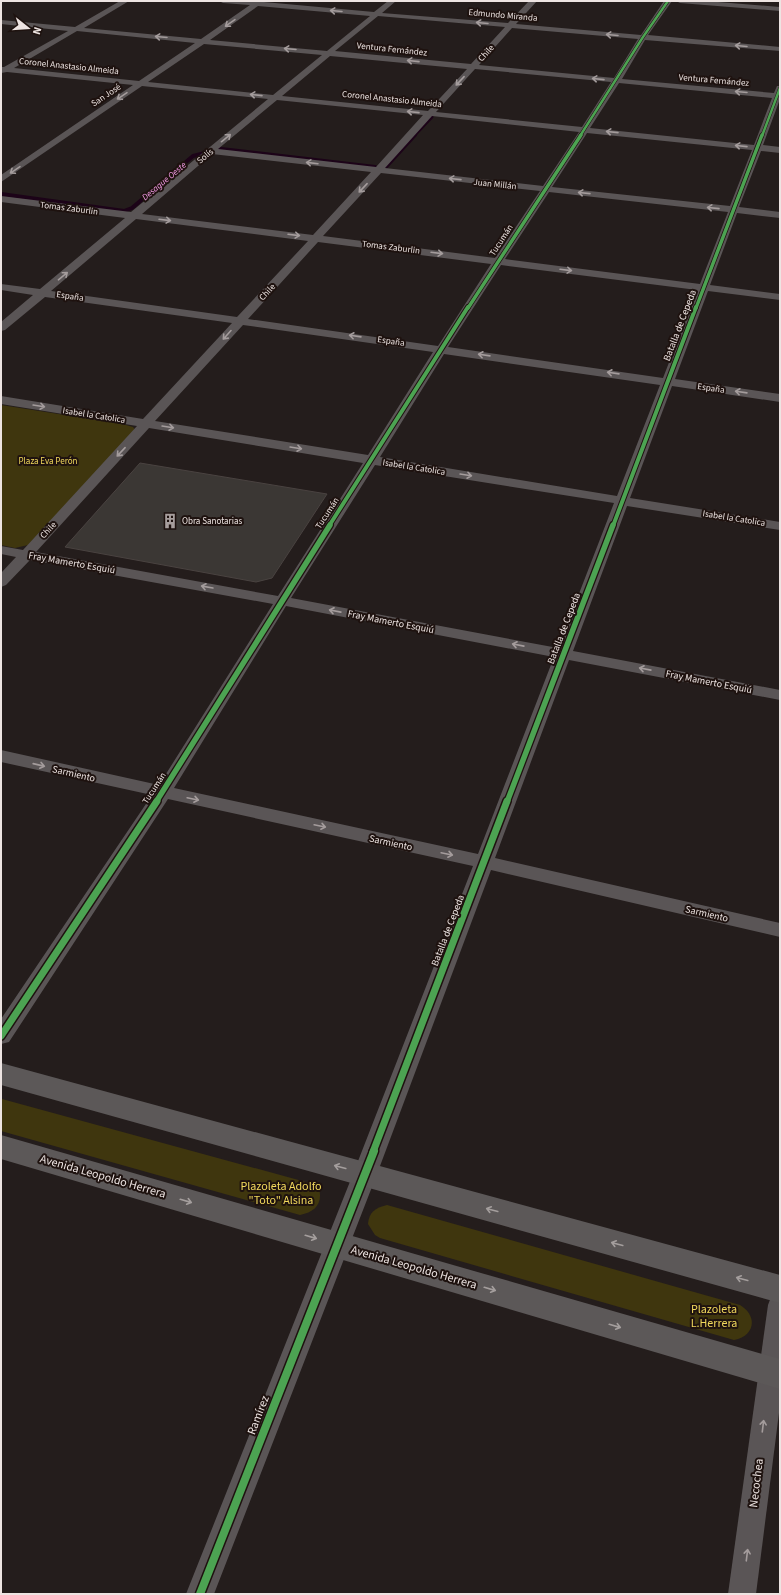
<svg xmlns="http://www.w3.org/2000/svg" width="781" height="1595" font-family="'Source Sans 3',sans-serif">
<rect width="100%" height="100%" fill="#241d1c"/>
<!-- green -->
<g fill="#3f360e">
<path d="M1,405L122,424L133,427L135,430L28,545L15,548L1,545Z"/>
<path d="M2,1099L313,1184L319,1188C323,1204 315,1212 300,1215L1,1131V1100Z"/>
<path d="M387,1205L740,1305C758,1316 755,1336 734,1340L380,1238L375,1235L368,1224C369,1212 375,1208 387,1205Z"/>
</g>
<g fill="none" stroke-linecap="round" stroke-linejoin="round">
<!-- stream-far1 -->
<path stroke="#1c0318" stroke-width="3" d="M414,136L432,117"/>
<!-- stream -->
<g stroke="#1c0318" stroke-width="4">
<path d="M385,168L415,135"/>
<path d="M1,194L124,211L132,208L193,156L221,149L375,167"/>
</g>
</g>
<!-- building -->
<path fill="#3b3734" stroke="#4a4341" d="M140,463L327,494L272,578L256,582L65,547Z"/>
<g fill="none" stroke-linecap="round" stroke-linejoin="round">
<!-- street -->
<g fill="#5a5556" fill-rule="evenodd">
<path d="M120,1H129L84,28L201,39L250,5L223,3L219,1H265L264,2L374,12L388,1H396L382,13L508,23L529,1H537L516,24L641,35L664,1H672L648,35L780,47V51L645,40L622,79L774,93L777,86H780V99L763,145L780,147V153L761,151L739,207L780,212V218L737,213L710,285L780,294V300L708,291L675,379L780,394V402L672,386L630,498L780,522V530L627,506L573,651L780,690V700L569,660L495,858L780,923V937L491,870L377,1174L214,1594H186L353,1174L473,866L168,799L9,1042L1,1044V1019L152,795L1,762V750L159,785L273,604L30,560L6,585L1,587V573L16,557L1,554V546L23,550L137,426L1,404V396L143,419L232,323L45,297L5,330L1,331V322L33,295L1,290V284L40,289L125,218L1,202V196L131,212L268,99L142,86L1,182V175L133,85L7,72L1,73V67H4L68,31L1,24V20L75,27ZM258,6L370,16L327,51L210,40ZM378,16L505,27L471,64L335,51ZM512,28L638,39L614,78L479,65ZM77,31L195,43L139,81L14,68ZM204,44L322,55L273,95L148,82ZM330,56L467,69L428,111L282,96ZM475,69L611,82L582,127L436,112ZM619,83L772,98L754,145L590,128ZM277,100L423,115L376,167L218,149ZM432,116L579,132L543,186L385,168ZM587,133L752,150L730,206L552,187ZM212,154L371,172L313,235L142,214ZM381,173L540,191L495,258L323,236ZM549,192L728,212L700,284L505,259ZM136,219L308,241L237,317L51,291ZM318,242L491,264L438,346L248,319ZM501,265L697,290L663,378L448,347ZM243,325L433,352L368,455L155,421ZM444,354L660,385L617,496L380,457ZM149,428L363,463L278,596L36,552ZM375,465L614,503L558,648L291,598ZM286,606L554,657L478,854L174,788Z"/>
<path d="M676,1H706L780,7V11L680,3Z"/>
<path d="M780,1293V1405L756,1594H728L768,1305L771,1297Z"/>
</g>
<!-- secondary -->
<g fill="#5c5858" fill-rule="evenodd">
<path d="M1,1063L780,1275V1303L1,1085Z"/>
<path d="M1,1135L780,1359V1389L1,1159Z"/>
</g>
<!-- cycleway-far5 casing -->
<g stroke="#1e120f" stroke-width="3.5">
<g id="cycleway-far5">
<path d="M580,136L643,37L668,1"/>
<path d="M762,136L780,88"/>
</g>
</g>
<!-- cycleway-far4 casing -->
<g stroke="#1e120f" stroke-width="5">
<g id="cycleway-far4">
<path d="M468,308L581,135"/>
<path d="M696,308L762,135"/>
</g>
</g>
<!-- cycleway-far3 casing -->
<g stroke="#1e120f" stroke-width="6">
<g id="cycleway-far3">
<path d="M329,526L468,307"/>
<path d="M613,526L696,307"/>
</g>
</g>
<!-- cycleway-far2 casing -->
<g stroke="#1e120f" stroke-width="8">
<g id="cycleway-far2">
<path d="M156,802L330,525"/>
<path d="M507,802L613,525"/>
</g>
</g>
<!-- cycleway-far1 casing -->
<g stroke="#1e120f" stroke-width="10">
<g id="cycleway-far1">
<path d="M1,1036L157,801"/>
<path d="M373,1152L507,801"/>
</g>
</g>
<!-- cycleway casing -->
<g stroke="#1e120f" stroke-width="11">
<path id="cycleway" d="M200,1594L374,1151"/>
</g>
<!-- cycleway-far5 -->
<use href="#cycleway-far5" stroke="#4ca352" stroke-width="2.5"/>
<!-- cycleway-far4 -->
<use href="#cycleway-far4" stroke="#4ca352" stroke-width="3.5"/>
<!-- cycleway-far3 -->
<use href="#cycleway-far3" stroke="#4ca352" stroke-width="4"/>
<!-- cycleway-far2 -->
<use href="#cycleway-far2" stroke="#4ca352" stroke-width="5.5"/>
<!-- cycleway-far1 -->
<use href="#cycleway-far1" stroke="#4ca352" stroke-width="7"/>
<!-- cycleway -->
<use href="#cycleway" stroke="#4ca352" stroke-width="8"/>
</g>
<!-- one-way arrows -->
<defs><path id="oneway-shaft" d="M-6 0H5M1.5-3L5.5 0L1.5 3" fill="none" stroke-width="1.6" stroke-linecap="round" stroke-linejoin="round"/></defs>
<g stroke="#a49c9c">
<use href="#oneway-shaft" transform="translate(336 11) rotate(-175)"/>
<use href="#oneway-shaft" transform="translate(230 23) rotate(145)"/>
<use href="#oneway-shaft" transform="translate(482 23) rotate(-175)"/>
<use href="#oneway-shaft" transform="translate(612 35) rotate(-175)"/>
<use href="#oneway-shaft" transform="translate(161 37) rotate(-175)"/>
<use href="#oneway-shaft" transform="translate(741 46) rotate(-175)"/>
<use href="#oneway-shaft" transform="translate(290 49) rotate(-175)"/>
<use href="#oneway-shaft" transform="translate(413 61) rotate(-174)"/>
<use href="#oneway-shaft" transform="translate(598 79) rotate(-174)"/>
<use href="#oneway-shaft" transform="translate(460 81) rotate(133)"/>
<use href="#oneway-shaft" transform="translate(741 92) rotate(-175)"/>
<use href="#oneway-shaft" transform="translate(256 95) rotate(-174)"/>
<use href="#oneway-shaft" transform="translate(122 96) rotate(146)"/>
<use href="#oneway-shaft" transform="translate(413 112) rotate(-174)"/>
<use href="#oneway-shaft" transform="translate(612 132) rotate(-174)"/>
<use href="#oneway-shaft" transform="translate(226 138) rotate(-39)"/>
<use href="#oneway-shaft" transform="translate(741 146) rotate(-174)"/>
<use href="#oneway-shaft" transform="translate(312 163) rotate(-173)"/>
<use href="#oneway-shaft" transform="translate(15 170) rotate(146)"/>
<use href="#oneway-shaft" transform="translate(455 179) rotate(-174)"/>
<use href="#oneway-shaft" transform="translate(363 188) rotate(133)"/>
<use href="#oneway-shaft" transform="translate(584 193) rotate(-174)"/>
<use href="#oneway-shaft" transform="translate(713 208) rotate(-174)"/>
<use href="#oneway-shaft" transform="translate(165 220) rotate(7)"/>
<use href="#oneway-shaft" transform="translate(294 235) rotate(7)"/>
<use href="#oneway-shaft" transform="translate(437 253) rotate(7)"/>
<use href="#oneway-shaft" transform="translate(566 270) rotate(7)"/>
<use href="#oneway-shaft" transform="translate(63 276) rotate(-40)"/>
<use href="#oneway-shaft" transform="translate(227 335) rotate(132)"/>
<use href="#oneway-shaft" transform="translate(355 336) rotate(-172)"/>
<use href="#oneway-shaft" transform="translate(484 355) rotate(-172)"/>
<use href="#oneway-shaft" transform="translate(613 373) rotate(-172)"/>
<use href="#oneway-shaft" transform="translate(741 392) rotate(-172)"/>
<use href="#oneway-shaft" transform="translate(39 406) rotate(9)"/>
<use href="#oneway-shaft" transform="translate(168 427) rotate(9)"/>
<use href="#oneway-shaft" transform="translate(296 448) rotate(9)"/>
<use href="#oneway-shaft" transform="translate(121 452) rotate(133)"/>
<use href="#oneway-shaft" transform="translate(466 475) rotate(9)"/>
<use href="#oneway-shaft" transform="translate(207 587) rotate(-170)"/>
<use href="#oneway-shaft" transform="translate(335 611) rotate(-169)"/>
<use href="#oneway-shaft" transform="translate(518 645) rotate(-169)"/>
<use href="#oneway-shaft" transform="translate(645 669) rotate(-169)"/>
<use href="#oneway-shaft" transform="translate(39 765) rotate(13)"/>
<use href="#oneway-shaft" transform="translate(193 799) rotate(12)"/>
<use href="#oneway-shaft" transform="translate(320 826) rotate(12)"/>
<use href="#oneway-shaft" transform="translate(447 854) rotate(12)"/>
<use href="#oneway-shaft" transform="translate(763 1426) rotate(-83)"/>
<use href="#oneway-shaft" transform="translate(747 1555) rotate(-83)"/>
</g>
<g stroke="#a49e9d">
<use href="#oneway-shaft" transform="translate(340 1167) rotate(-165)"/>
<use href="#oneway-shaft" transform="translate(186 1201) rotate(16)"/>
<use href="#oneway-shaft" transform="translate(492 1210) rotate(-165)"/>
<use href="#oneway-shaft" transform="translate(311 1237) rotate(16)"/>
<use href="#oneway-shaft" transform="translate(617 1244) rotate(-165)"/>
<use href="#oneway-shaft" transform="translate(742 1279) rotate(-165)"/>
<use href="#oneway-shaft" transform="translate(490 1289) rotate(16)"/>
<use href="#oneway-shaft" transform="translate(615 1326) rotate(16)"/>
</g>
<!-- icons -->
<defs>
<g id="building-bare" transform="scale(1.2)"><path d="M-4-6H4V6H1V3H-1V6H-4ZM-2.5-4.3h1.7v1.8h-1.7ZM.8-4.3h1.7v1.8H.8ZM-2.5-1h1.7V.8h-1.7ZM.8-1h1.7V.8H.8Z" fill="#a79e9d" stroke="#1e120f" stroke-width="2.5" paint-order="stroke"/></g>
</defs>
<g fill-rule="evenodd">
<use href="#building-bare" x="170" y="521"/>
</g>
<g text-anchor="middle" stroke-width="4" stroke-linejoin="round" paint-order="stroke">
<!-- far-street labels -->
<g font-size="9" fill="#ede4e2" stroke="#1e120f">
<text transform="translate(503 15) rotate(5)" y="3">Edmundo Miranda</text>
<text transform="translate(392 49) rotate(6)" y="3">Ventura Fernández</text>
<text transform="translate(486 53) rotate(-48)" y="3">Chile</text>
<text transform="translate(69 66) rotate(6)" y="3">Coronel Anastasio Almeida</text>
<text transform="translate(714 80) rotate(5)" y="3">Ventura Fernández</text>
<text transform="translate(106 95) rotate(-34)" y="3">San José</text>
<text transform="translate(392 99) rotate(6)" y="3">Coronel Anastasio Almeida</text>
<text transform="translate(205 156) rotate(-40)" y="3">Solís</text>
<text transform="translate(495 184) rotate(6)" y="3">Juan Millán</text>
<text transform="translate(69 208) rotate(7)" y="3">Tomas Zaburlin</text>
<text transform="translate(501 240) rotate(-57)" y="3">Tucumán</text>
<text transform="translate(391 247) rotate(7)" y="3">Tomas Zaburlin</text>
<text transform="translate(267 292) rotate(-47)" y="3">Chile</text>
<text transform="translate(70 296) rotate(8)" y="3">España</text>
<text transform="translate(391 341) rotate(8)" y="3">España</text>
<text transform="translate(711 388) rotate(8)" y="3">España</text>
<text transform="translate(94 415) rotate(9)" y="3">Isabel la Catolica</text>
<text transform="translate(414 467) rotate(9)" y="3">Isabel la Catolica</text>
<text transform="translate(327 513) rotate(-57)" y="3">Tucumán</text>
<text transform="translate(734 518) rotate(9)" y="3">Isabel la Catolica</text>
<text transform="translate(48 530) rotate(-47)" y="3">Chile</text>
<text transform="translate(154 788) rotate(-57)" y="3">Tucumán</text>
</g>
<!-- far-water labels -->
<g font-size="9" font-style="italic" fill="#f79ce9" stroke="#1e120f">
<text transform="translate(164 181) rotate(-40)" y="3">Desague Oeste</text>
</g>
<!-- far-park labels -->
<g font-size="9" fill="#f1d85c" stroke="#1e120f">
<text x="48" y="464">Plaza Eva Perón</text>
</g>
<!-- far-poi labels -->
<g font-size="9" fill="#ede4e2" stroke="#1e120f" text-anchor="start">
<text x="182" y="524">Obra Sanotarias</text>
</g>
<!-- street labels -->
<g font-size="10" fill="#ede4e2" stroke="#1e120f">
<text transform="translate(679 325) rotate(-69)" y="4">Batalla de Cepeda</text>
<text transform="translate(72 562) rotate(10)" y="4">Fray Mamerto Esquiú</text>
<text transform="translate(391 621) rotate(11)" y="4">Fray Mamerto Esquiú</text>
<text transform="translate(563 628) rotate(-69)" y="4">Batalla de Cepeda</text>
<text transform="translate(709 681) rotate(11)" y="4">Fray Mamerto Esquiú</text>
<text transform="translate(74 773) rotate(13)" y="4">Sarmiento</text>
<text transform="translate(391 842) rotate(12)" y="4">Sarmiento</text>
<text transform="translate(707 913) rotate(13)" y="4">Sarmiento</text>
<text transform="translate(447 930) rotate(-69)" y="4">Batalla de Cepeda</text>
</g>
<!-- near-street labels -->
<g font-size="12" fill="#ede4e2" stroke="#1e120f">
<text transform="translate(103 1176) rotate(16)" y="4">Avenida Leopoldo Herrera</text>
<text transform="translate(414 1267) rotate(16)" y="4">Avenida Leopoldo Herrera</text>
<text transform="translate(258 1415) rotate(-69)" y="4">Ramírez</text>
<text transform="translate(756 1483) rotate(-83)" y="4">Necochea</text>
</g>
<!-- near-park labels -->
<g font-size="12" fill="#f1d85c" stroke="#1e120f">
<text x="281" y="1190">Plazoleta Adolfo<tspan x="281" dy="14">"Toto" Alsina</tspan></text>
<text x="714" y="1313">Plazoleta<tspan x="714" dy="14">L.Herrera</tspan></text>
</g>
</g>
<!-- border -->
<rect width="781" height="1595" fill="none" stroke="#ede4e2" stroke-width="4"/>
<!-- north arrow -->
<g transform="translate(28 28) rotate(107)" stroke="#1e120f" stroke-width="3" paint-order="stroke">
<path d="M0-3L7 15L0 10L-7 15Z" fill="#ede4e2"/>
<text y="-6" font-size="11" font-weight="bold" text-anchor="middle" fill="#ede4e2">N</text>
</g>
</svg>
